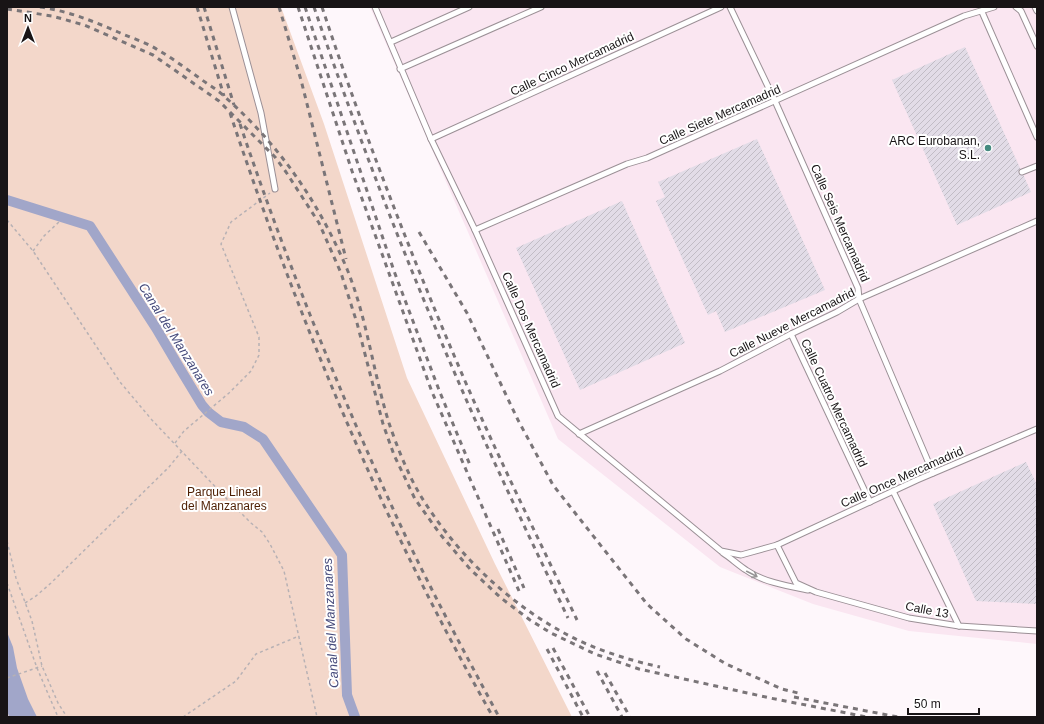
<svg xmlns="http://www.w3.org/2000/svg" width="1044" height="724" font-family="Helvetica,sans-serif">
<defs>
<pattern id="building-hatch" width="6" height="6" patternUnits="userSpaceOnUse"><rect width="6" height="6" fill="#e2dce7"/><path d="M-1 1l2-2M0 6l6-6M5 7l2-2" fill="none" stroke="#c1bcc5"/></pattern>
</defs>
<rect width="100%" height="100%" fill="#fef7fb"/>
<!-- built -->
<path fill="#fae6f1" d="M370,7H1037V644L909,631L813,604L720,567L558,439Z"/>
<!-- green -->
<path fill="#f3d7ca" d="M7,7H281L324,124L407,378L495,564L572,717H7Z"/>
<!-- water -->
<path fill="#a1a6c9" d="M7,632L13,647L17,668L28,699L37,717H9L7,710Z"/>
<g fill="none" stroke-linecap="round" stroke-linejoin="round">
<!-- canal -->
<path stroke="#a1a6c9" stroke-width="10" d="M7,200L90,226L156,328L179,367L202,405L208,412L221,422L244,427L263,439L342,555L347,695L355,717"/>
</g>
<!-- building -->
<g fill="url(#building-hatch)">
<path d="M965,47L1031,192L957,225L892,80Z"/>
<path d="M757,139L825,290L725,332L716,311L708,315L656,201L665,197L658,182Z"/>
<path d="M622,201L685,343L580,390L516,248Z"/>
<path d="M1026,462L1037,485V604L976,601L933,504Z"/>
</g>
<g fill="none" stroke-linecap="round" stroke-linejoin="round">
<!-- lane casing -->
<g stroke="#9b9096" stroke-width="7">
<g id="lane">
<path d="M232,7L261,113L275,189"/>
<path d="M375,7L431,139L475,230L558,416L721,551L741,555L777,545L917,480L1037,429"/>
<path d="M730,7L775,101L858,288L859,299L933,473"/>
<path d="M1016,7L1021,11L1037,46"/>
<path d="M1035,7L1037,11"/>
<path d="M982,12L1037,137"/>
<path d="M391,42L469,7"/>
<path d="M400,69L541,7"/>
<path d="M431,139L721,7"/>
<path d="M1022,172L1037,166"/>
<path d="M475,230L627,164L647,158L964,16L994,7"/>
<path d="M791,334L870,502"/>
<path d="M579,434L720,371L791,334L837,312L859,299L1037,221"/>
<path d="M893,491L959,626"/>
<path d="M777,545L796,583L816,592L909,618L959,626L1037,631"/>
<path d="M723,553C731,558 738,565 746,570C763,582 787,586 808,590"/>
</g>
</g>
<!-- path -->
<g stroke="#b7b1b4" stroke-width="1.5" stroke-dasharray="3 3" stroke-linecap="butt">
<path d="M7,220L33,251L120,382L152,420L224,496L251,523L262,532L270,544L284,571L317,717"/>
<path d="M33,251L44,236L60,221"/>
<path d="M175,443L184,431L229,393L251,371L259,355V337L221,244L231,222L270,193"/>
<path d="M7,541L16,578L32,621L42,666L58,703L67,717"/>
<path d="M7,583L37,668L58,717"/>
<path d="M25,603L36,596L51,583L169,467L182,451"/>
<path d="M7,678L42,666"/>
<path d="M183,717L236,681L256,654L299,636"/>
</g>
<!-- lane -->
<use href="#lane" stroke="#fff" stroke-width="5"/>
<!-- rail -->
<g stroke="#7a7578" stroke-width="3" stroke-dasharray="5 5" stroke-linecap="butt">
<path d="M40,7C68,11 93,21 118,32C131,38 146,42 158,50C172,58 185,68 198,77C207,84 217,89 225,97C280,146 318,201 347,269C367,318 373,372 389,423C397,447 409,477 422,498C457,554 506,601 564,633C593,649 628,660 660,667"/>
<path d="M197,7L224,96"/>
<path d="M204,7L234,105"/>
<path d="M279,7L301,80L346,259"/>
<path d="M298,7L352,171L432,392L519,591"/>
<path d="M305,7L394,271L439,390L470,465"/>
<path d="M314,7C357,134 405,259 459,383C493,462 531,540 568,618"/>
<path d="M322,7C364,134 412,258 465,381C500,461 539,540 577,620"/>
<path d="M7,9L52,16L84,25L153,55L219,101L275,157L286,172L319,223L341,273L357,323L383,424L394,455L415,499L440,534L470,569L501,598L530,620L551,633L595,654L639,669L770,698L867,717"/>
<path d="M230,113C299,321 384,526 493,717"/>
<path d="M240,124C287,264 343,401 405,535C434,596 467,657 499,717"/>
<path d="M419,232L467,313L518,420L553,485L647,604L686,639L726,664L782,689L802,694"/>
<path d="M498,529L524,588"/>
<path d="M553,648L590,717"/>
<path d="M547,649L583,717"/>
<path d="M597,671L622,717"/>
<path d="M605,673L630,717"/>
<path d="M794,697L898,717"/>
</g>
</g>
<!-- one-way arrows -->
<defs><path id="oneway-shaft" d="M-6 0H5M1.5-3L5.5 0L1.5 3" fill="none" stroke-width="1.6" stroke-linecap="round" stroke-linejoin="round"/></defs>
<use stroke="#979596" href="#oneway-shaft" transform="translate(752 574) rotate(27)"/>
<!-- markers -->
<circle fill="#458a80" stroke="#fff" stroke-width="1.5" cx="988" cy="148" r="4"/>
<g text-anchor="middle" stroke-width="4" stroke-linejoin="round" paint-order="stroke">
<!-- street labels -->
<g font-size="12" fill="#181416" stroke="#fff">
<text transform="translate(572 64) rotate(-25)" y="4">Calle Cinco Mercamadrid</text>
<text transform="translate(720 115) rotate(-24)" y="4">Calle Siete Mercamadrid</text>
<text transform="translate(840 223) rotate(66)" y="4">Calle Seis Mercamadrid</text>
<text transform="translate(792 323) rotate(-27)" y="4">Calle Nueve Mercamadrid</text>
<text transform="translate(531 330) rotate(66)" y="4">Calle Dos Mercamadrid</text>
<text transform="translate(834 403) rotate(65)" y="4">Calle Cuatro Mercamadrid</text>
<text transform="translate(902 477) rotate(-24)" y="4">Calle Once Mercamadrid</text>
<text transform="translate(927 610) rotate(11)" y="4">Calle 13</text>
</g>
<!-- poi labels -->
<g font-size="12" fill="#181416" stroke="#fff" text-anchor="end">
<text x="980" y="145">ARC Eurobanan,<tspan x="980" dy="14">S.L.</tspan></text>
</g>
<!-- park labels -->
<g font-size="12" fill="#4e1f03" stroke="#fff">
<text x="224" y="496">Parque Lineal<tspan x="224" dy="14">del Manzanares</tspan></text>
</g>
<!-- water labels -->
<g font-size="13" font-style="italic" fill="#464a7b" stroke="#fff">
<text transform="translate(177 339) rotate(58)" y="5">Canal del Manzanares</text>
<text transform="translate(330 623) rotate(-93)" y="5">Canal del Manzanares</text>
</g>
</g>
<!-- border -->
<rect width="1044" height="724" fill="none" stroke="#181416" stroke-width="16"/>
<!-- north arrow -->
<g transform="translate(28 28)" stroke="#ffffff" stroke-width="3" paint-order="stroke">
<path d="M0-3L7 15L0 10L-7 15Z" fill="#181416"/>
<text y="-6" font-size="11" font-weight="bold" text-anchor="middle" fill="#181416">N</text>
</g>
<!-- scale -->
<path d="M908 708v6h71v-6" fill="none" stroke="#181416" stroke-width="2"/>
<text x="914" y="708" font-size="12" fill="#181416" stroke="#ffffff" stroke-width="3" paint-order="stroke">50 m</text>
</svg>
